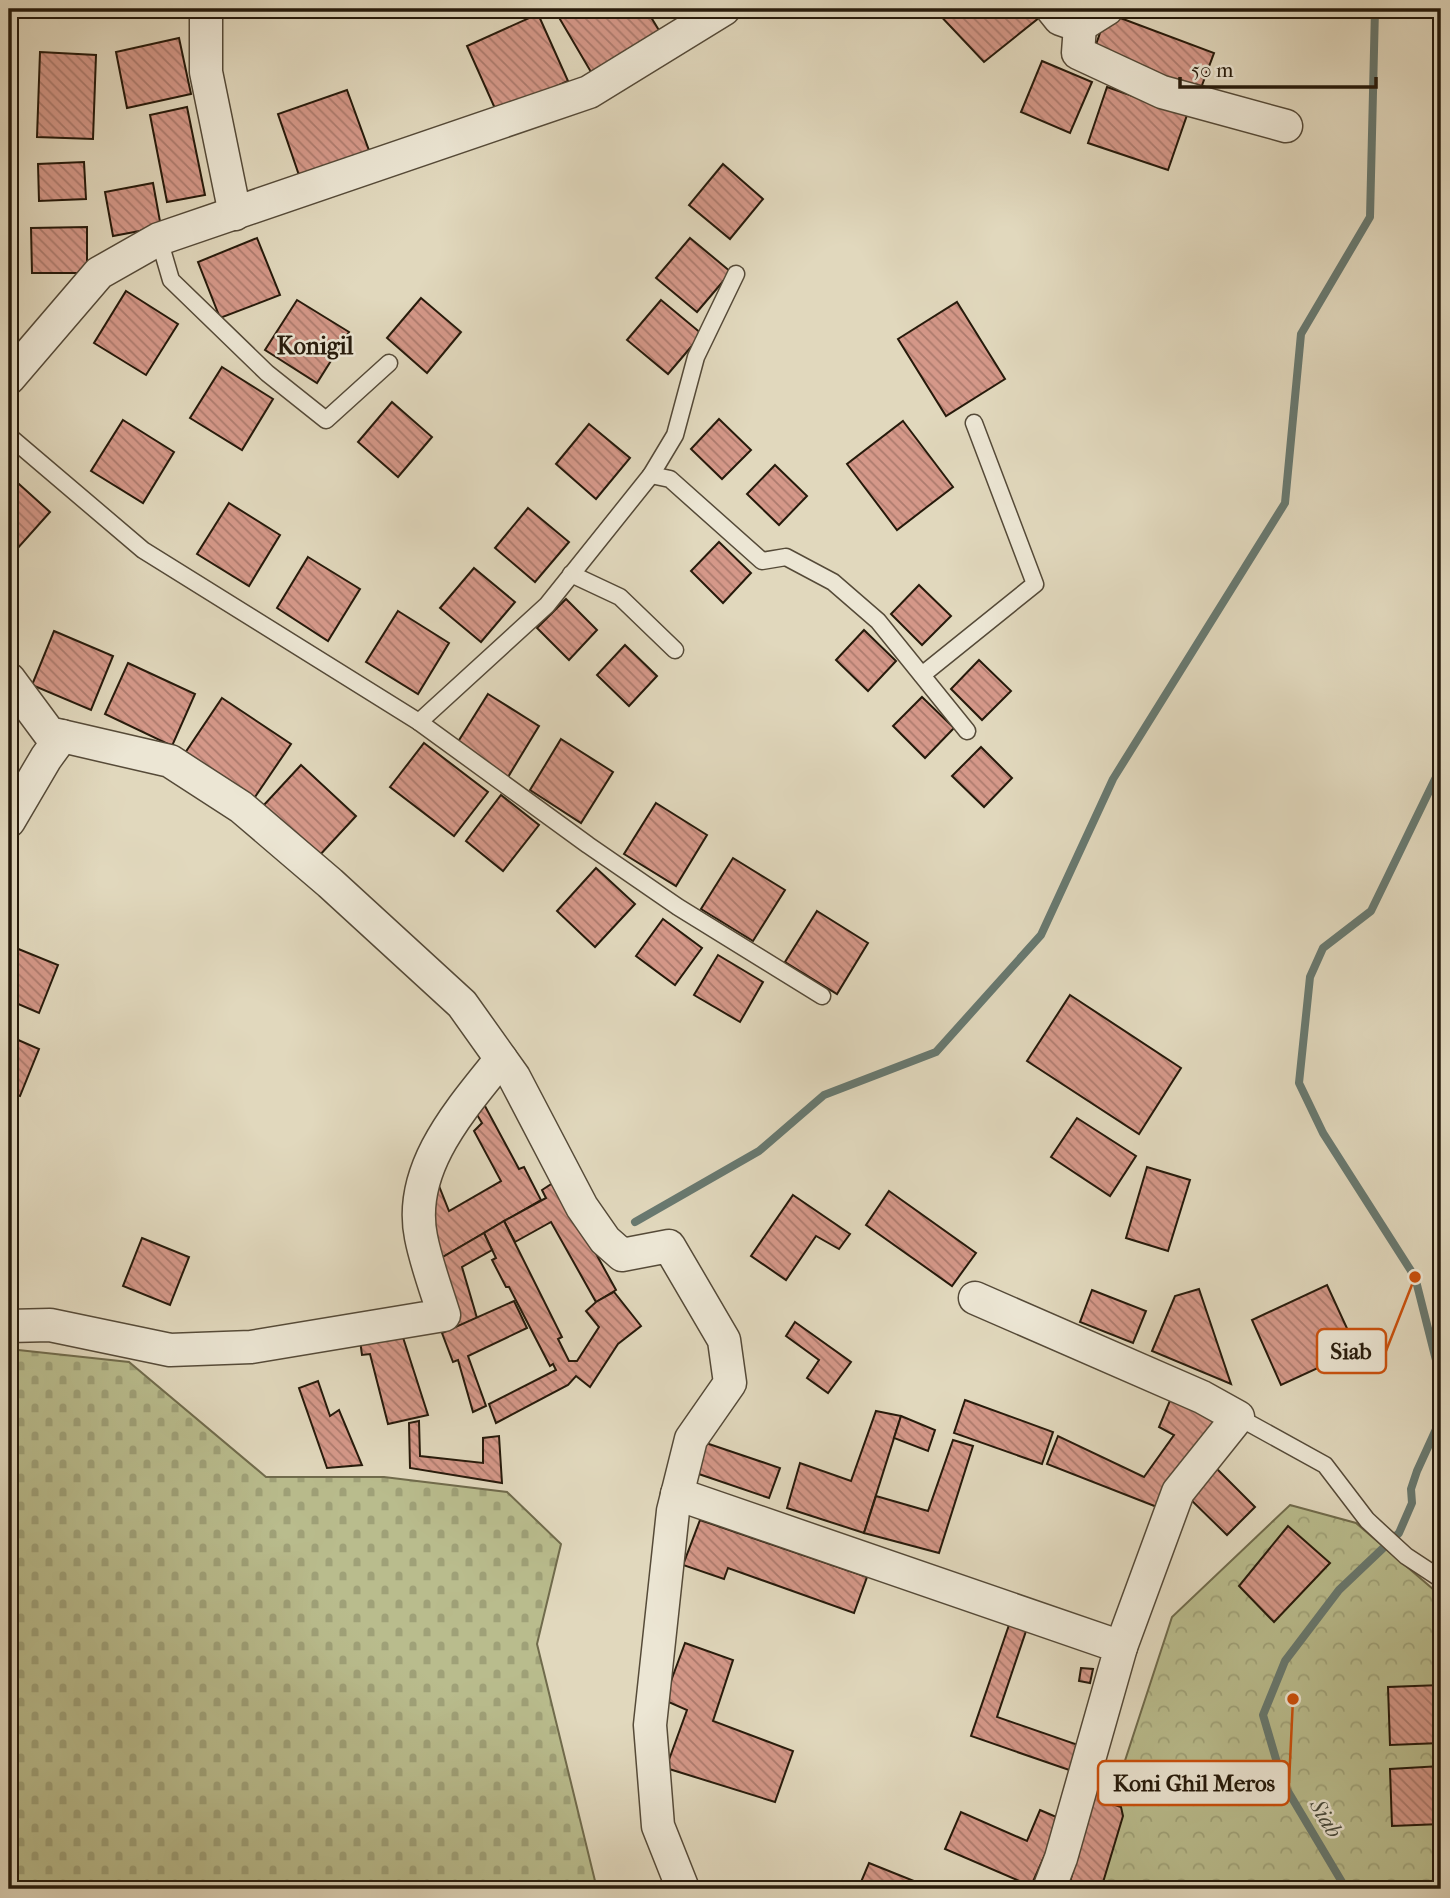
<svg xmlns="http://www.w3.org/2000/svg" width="1450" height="1898" font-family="'IM FELL French Canon',serif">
<defs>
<pattern id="cemetery-stones" width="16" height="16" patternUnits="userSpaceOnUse" patternTransform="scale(1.75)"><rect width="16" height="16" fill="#b9bc8d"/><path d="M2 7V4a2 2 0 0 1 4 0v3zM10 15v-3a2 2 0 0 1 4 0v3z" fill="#9fa178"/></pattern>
<pattern id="park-crowns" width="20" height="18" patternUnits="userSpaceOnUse" patternTransform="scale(1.75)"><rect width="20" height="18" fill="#b9bc8d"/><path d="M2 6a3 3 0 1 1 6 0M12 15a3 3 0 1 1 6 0" fill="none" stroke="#9fa178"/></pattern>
<pattern id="building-back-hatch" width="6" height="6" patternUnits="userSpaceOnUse" patternTransform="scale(1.75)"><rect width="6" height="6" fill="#d59889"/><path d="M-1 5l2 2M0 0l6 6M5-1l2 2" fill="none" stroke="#ad7b6e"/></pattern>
</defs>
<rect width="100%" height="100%" fill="#e1d8bd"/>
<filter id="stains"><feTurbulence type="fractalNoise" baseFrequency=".00286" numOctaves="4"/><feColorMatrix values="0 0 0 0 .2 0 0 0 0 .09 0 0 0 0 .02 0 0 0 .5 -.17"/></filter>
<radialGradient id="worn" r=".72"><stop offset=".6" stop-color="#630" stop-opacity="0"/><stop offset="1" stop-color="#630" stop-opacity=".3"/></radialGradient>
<!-- cemetery -->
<path fill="url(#cemetery-stones)" stroke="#706b4c" stroke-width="2" d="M9,1349L129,1362L266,1477H384L507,1492L561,1544L537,1644L597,1889H9Z"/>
<!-- park -->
<path fill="url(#park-crowns)" stroke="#706b4c" stroke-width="2" d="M1290,1505L1356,1523L1441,1596V1867L1427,1889H1097L1118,1782L1172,1617Z"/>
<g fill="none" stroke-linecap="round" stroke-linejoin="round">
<!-- stream -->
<g stroke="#687970" stroke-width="8">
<path d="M635,1222L759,1151L824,1095L936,1052L1041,935L1113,779L1285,503L1301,334L1370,217L1375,9"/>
<path d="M1339,1889L1342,1882L1283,1783L1263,1715L1285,1661L1339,1590L1399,1533L1412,1503L1411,1489L1417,1471L1438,1425L1440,1376L1415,1277L1323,1133L1299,1083L1310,977L1323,948L1371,911L1441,767"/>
</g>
</g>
<!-- building -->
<g fill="url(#building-back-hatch)" stroke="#261a0b" stroke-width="2">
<path d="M554,9H646L660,32L591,72Z"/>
<path d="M934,9H1033L1040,17L984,62Z"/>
<path d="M1107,13L1214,53L1198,96L1092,56Z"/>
<path d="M538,14L568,81L497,113L467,46Z"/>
<path d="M179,38L191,94L127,108L116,52Z"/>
<path d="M9,45H13L14,149H9Z"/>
<path d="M40,52L96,55L93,139L37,137Z"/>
<path d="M1042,61L1092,82L1070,133L1021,112Z"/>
<path d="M1107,87L1187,115L1168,170L1088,143Z"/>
<path d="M347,90L371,156L301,181L278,114Z"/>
<path d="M187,107L205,195L167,202L150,115Z"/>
<path d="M84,162L86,199L39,201L38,164Z"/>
<path d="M723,164L763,199L730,239L689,205Z"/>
<path d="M153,183L161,227L113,236L105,192Z"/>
<path d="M87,227V273H32L31,228Z"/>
<path d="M257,238L280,295L220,318L198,262Z"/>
<path d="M690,238L731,272L697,312L656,278Z"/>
<path d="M126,291L178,324L146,375L94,343Z"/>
<path d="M421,298L461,332L427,373L387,338Z"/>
<path d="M297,300L349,332L317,383L265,350Z"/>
<path d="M661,300L702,334L668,374L627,340Z"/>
<path d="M957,302L1005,379L946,416L898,339Z"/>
<path d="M222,367L273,399L242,450L190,418Z"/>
<path d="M392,402L432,437L398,477L358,442Z"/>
<path d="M719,419L751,450L722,479L691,449Z"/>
<path d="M123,420L174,452L143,503L91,471Z"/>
<path d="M903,421L953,487L897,530L847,464Z"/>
<path d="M589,424L630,458L596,499L556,464Z"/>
<path d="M775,465L807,496L779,525L747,494Z"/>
<path d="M9,475L50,512L9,558Z"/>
<path d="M229,503L280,535L249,586L197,554Z"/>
<path d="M528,508L569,542L535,582L495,548Z"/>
<path d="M719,542L751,573L723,603L691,571Z"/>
<path d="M308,557L360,589L328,641L277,608Z"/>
<path d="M474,568L515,602L481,642L440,608Z"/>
<path d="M919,585L951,616L922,645L891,614Z"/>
<path d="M566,599L597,630L569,660L537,628Z"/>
<path d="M398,611L449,643L418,694L366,662Z"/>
<path d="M864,630L896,661L868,691L836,660Z"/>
<path d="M54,631L113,656L91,710L32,685Z"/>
<path d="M625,645L657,676L629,706L597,675Z"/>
<path d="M979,660L1011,691L982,720L951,689Z"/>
<path d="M128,663L195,694L172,746L105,714Z"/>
<path d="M488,694L539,726L508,777L456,745Z"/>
<path d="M922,697L954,728L925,758L893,726Z"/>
<path d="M222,698L291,744L253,800L185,753Z"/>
<path d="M561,739L613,772L581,823L530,790Z"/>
<path d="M424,743L488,792L454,836L390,787Z"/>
<path d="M981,747L1012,778L984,807L952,776Z"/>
<path d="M301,765L356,816L318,857L263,806Z"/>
<path d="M501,795L539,825L503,871L466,841Z"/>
<path d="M656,803L707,835L676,886L624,854Z"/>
<path d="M733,858L785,890L753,941L701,909Z"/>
<path d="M596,868L635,904L595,947L557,911Z"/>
<path d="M817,911L868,943L837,994L785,962Z"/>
<path d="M663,919L702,948L675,985L636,956Z"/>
<path d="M11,946L58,965L39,1013L9,1000V951Z"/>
<path d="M718,955L763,982L740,1022L694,995Z"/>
<path d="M1070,995L1181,1068L1139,1134L1027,1061Z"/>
<path d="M9,1036L39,1049L20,1096L9,1092Z"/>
<path d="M479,1095L519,1169L524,1167L541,1200L436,1261L426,1191L437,1181L449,1211L501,1181L474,1131L482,1123L473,1108Z"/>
<path d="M1077,1118L1136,1156L1110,1196L1051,1157Z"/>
<path d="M1147,1167L1190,1180L1168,1251L1126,1238Z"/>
<path d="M556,1181L616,1290L596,1302L551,1222L515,1242L504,1221L546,1198L542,1190Z"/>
<path d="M889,1191L976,1253L952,1286L866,1225Z"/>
<path d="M793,1195L850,1234L839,1249L816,1236L786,1280L751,1256Z"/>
<path d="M504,1221L562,1337L558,1339L569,1361H577L599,1327L586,1311L596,1302L614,1292L641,1326L618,1344L590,1387L576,1376L568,1385L496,1423L489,1404L556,1370L553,1364L550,1366L509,1287H506L492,1260L496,1258L484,1233Z"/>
<path d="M484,1233L492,1250L462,1267L477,1318L455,1328L436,1261Z"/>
<path d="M142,1238L189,1257L170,1305L123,1286Z"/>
<path d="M1327,1285L1357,1350L1281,1385L1252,1320Z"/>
<path d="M1199,1289L1231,1384L1152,1351L1175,1296Z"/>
<path d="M1092,1290L1146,1311L1133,1343L1080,1322Z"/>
<path d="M514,1301L527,1328L468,1356L486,1406L473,1412L458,1360L453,1362L442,1333Z"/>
<path d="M795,1322L851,1362L828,1393L807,1378L819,1360L786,1336Z"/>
<path d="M399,1325L428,1415L388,1424L370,1354L362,1355L359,1333Z"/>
<path d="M318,1381L330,1416L339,1410L362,1465L327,1468L299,1388Z"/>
<path d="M1171,1398L1221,1422L1157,1507L1047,1464L1058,1436L1144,1477L1174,1435L1159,1427Z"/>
<path d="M965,1400L1053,1432L1042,1464L954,1433Z"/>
<path d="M876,1411L901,1416L864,1533L787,1508L800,1463L851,1481Z"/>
<path d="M901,1416L935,1430L928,1451L894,1438Z"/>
<path d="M419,1421L420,1456L483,1463V1438L499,1436L502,1483L410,1468L409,1423Z"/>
<path d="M953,1440L973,1446L939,1553L864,1533L876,1496L928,1511Z"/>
<path d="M703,1442L780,1468L769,1498L693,1472Z"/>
<path d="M1215,1467L1255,1507L1227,1535L1186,1495Z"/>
<path d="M700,1520L867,1577L854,1613L728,1568L724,1579L683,1565Z"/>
<path d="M1288,1526L1330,1563L1274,1622L1239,1586Z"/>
<path d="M1009,1625L1026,1631L997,1717L1084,1747L1075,1772L971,1736Z"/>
<path d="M685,1643L733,1660L713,1721L793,1751L775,1802L666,1768L687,1710L664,1700Z"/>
<path d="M1081,1668L1093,1669L1090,1683L1079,1681Z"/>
<path d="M1441,1685V1743L1390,1745L1388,1687Z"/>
<path d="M1441,1766V1824L1392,1826L1390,1769Z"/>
<path d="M1098,1783L1113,1789L1109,1803L1121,1807L1123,1816L1101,1889H1068Z"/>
<path d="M1040,1810L1061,1819L1031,1886L945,1849L961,1812L1027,1841Z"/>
<path d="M869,1863L924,1885L922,1889H858Z"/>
</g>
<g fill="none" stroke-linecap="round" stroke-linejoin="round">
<!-- service casing -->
<g stroke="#554a38" stroke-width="19">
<g id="service">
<path d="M159,239L171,280L267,373L326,420L389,363"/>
<path d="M9,436L143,550L419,722L547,605L651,475L675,435L696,357L736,274"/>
<path d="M651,475L670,479L762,561L786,557L833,582L878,621L967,731"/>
<path d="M571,574L620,597L675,650"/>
<path d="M922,675L1035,584L974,423"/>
<path d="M419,722L588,845L678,907L822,996"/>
<path d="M1238,1417L1325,1465L1367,1520L1406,1556L1441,1579"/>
</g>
</g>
<!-- minor casing -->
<g stroke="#554a38" stroke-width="35">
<g id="minor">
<path d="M206,9V72L235,214"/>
<path d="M1052,9L1060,19L1080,26L1107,9"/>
<path d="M1080,26L1078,53L1162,92L1286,126"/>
<path d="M9,378L99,273L159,239L589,92L724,9"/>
<path d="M9,679L49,733L170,761L241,807L330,883L462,1004L514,1077L582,1207L605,1240L622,1255L669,1246L724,1340L730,1383L691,1439L673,1511L650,1725L658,1826L683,1889"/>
<path d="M9,821L46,758L62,736"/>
<path d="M975,1298L1202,1397L1238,1417L1178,1492L1121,1647"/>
<path d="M9,1326L50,1325L170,1350L251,1347L444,1315C436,1289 426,1263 421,1237C407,1168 462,1108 501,1059"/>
<path d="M677,1494L1121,1647L1061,1858L1049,1889"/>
</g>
</g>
<!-- service -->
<use href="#service" stroke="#ece6d4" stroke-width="16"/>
<!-- minor -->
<use href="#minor" stroke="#ece6d4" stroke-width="32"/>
</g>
<g text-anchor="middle" stroke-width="5" stroke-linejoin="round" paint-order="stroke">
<!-- water labels -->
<g font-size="23" font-style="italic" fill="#474a3d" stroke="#ece6d4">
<text transform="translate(1326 1818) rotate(59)" y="8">Siab</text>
</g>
<!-- quarter labels -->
<g font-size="24" font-weight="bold" fill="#261a0b" stroke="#ece6d4">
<text x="315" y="354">Konigil</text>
</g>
</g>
<!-- callouts -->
<path fill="none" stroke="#cb500c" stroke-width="2.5" d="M1415 1277L1386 1351M1293 1699L1289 1783"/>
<g fill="#cb500c" stroke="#ece6d4" stroke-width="2.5">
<circle cx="1415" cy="1277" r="7"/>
<circle cx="1293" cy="1699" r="7"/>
</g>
<g fill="#ece6d4" stroke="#cb500c" stroke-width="2.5">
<rect x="1317" y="1329" width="69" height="44" rx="7"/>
<rect x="1098" y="1761" width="191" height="44" rx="7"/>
</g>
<g font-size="23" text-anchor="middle" font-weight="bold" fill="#261a0b">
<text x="1351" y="1359">Siab</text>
<text x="1194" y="1791">Koni Ghil Meros</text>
</g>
<!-- margin -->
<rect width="1450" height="1898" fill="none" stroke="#e1d8bd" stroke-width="35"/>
<rect x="10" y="10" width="1429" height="1877" fill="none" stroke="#261a0b" stroke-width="3.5"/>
<rect x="18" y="18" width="1415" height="1863" fill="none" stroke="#261a0b" stroke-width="2"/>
<!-- scale -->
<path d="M1180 77v10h196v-10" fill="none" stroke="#261a0b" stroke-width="3.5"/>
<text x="1191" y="77" font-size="21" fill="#261a0b" stroke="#ece6d4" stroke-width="5" paint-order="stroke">50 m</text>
<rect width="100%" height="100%" filter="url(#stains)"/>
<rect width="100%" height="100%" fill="url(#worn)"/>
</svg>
